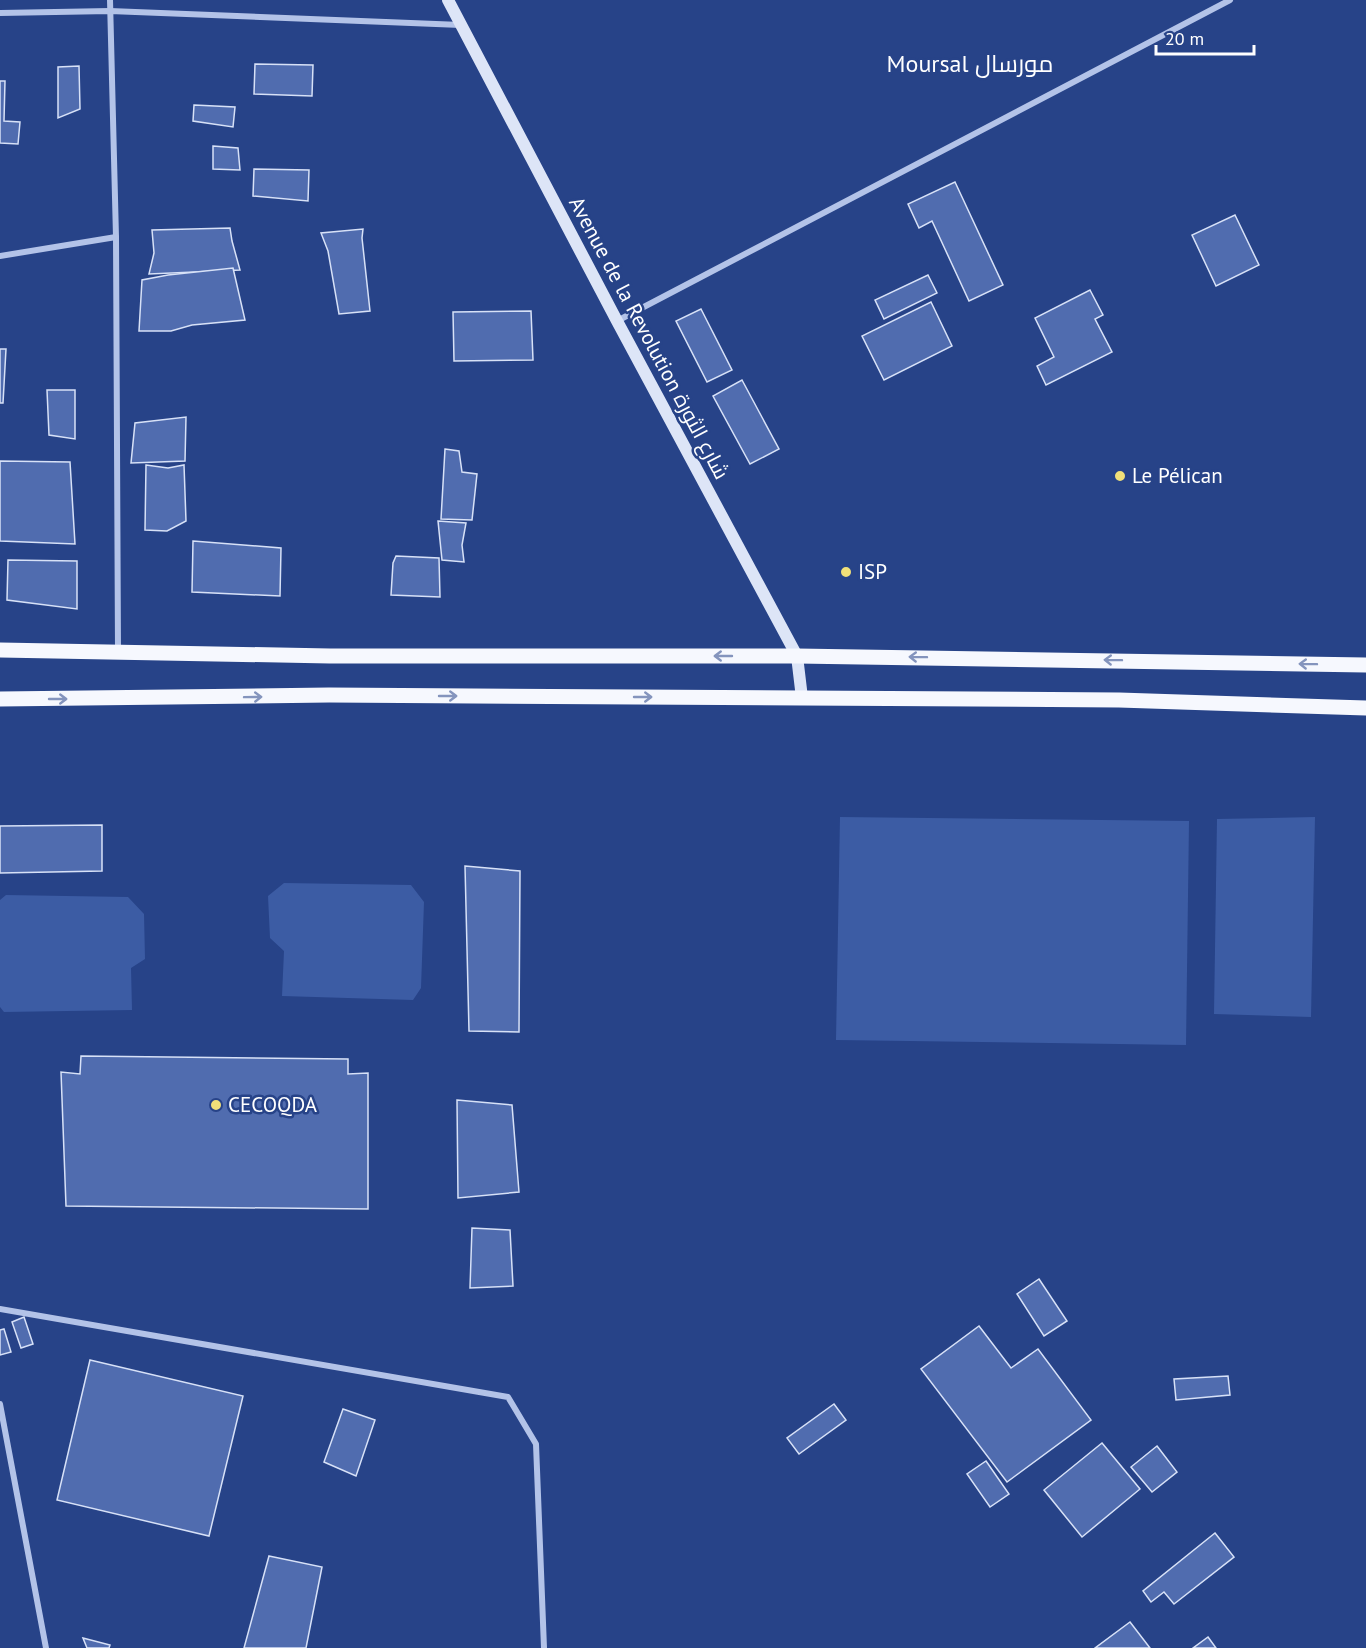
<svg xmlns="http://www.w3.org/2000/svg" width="1366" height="1648" font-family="'PT Sans',Cairo,sans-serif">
<rect width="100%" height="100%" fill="#274388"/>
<!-- green -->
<g fill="#3c5ca4">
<path d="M840,817L1189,821L1186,1045L836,1040Z"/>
<path d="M1315,817L1311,1017L1214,1014L1217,819Z"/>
<path d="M284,883L411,885L424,902L421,988L413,1000L282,996L284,951L270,938L268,896Z"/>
<path d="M6,895L128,897L144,914L145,959L131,968L132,1010L4,1012L0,1007V900Z"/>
</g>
<!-- building -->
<g fill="#506caf" stroke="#d7e1f7" stroke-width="1.5">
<path d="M255,64L313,65L312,96L254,94Z"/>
<path d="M79,66L80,109L58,118V67Z"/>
<path d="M0,81H5L4,121L20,122L18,144L0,143Z"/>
<path d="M194,105L235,107L233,127L193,121Z"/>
<path d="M213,146L238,148L240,170L213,169Z"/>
<path d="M254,169L309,170L308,201L253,196Z"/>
<path d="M955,182L1003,285L969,301L932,221L919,228L908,204Z"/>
<path d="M1235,215L1259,265L1216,286L1192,235Z"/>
<path d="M230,228L232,241L240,270L149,274L154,253L152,230Z"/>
<path d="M363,229L362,238L370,311L339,314L328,251L321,233Z"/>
<path d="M233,268L245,320L192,325L171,331H139L142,280L168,275Z"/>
<path d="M928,275L937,293L884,319L875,300Z"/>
<path d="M1090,290L1103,315L1095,319L1112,352L1046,385L1037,366L1054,357L1035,318Z"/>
<path d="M931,302L952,346L884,380L862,336Z"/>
<path d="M701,309L732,370L707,382L676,321Z"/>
<path d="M531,311L533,360L454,361L453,312Z"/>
<path d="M0,349H6L3,403H0Z"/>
<path d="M742,380L779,449L750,464L713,396Z"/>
<path d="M47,390H75V439L49,435Z"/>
<path d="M186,417L185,461L131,463L135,423Z"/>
<path d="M445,449L459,451L462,472L477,474L472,520L441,519Z"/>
<path d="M0,461L70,462L75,544L0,541Z"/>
<path d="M146,465L168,468L184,465L186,521L167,531L145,530Z"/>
<path d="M438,521L466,523L462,545L464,562L442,560Z"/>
<path d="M193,541L281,548L280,596L192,592Z"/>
<path d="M396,556L439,558L440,597L391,595L393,563Z"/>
<path d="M8,560L77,561V609L7,600Z"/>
<path d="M102,825V871L0,873V826Z"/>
<path d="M465,866L520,871L519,1032L469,1031Z"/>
<path d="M81,1056L348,1059V1074L368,1073V1209L66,1206L61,1072L80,1074Z"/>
<path d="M457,1100L512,1105L519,1192L458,1198Z"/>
<path d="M472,1228L510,1230L513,1286L470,1288Z"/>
<path d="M1039,1279L1067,1321L1044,1336L1017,1294Z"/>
<path d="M24,1317L33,1344L21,1348L12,1322Z"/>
<path d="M979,1326L1011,1368L1038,1349L1091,1420L1007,1482L921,1369Z"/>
<path d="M4,1329L11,1352L0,1355V1330Z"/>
<path d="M90,1360L243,1396L209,1536L57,1500Z"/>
<path d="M1228,1376L1230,1395L1176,1400L1174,1379Z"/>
<path d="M834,1404L846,1420L799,1454L787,1438Z"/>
<path d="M343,1409L375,1420L356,1476L324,1462Z"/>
<path d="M1102,1443L1140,1489L1082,1537L1044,1490Z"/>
<path d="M1157,1446L1177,1472L1152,1492L1131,1467Z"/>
<path d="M986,1461L1009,1494L990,1507L967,1474Z"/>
<path d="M1215,1533L1234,1557L1174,1604L1164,1592L1151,1602L1143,1591Z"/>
<path d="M269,1556L322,1567L306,1648H244Z"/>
<path d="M1130,1622L1150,1648H1095Z"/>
<path d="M1208,1637L1216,1648H1193Z"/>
<path d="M83,1638L110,1645L109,1648H87Z"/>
</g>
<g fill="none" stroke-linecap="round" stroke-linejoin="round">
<!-- street -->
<g stroke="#b3c3e8" stroke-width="6">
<path d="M110,0L116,237L118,651"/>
<path d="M0,13L110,11L461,25"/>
<path d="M0,256L116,237"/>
<path d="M617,321L1230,0"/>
<path d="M0,1309L508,1397L536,1444L544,1648"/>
<path d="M0,1404L46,1648"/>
</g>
<!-- secondary -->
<path stroke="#dde5f7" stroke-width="12" d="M448,0L617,321L797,656L802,698"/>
<!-- primary -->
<g stroke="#f6f8fe" stroke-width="15">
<path d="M0,650L330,656H797L1366,665"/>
<path d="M0,699L329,695L802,698L1119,700L1366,708"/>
</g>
</g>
<!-- one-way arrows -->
<defs><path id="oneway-shaft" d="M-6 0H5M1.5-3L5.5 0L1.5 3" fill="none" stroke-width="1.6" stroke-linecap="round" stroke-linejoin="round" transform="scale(1.5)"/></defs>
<g stroke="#8494bd">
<use href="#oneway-shaft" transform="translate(723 656) rotate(180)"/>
<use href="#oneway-shaft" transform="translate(918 657) rotate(-179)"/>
<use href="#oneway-shaft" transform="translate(1113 660) rotate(-179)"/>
<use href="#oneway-shaft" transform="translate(1308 664) rotate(-179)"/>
<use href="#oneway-shaft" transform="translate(448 696)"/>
<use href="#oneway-shaft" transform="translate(253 697) rotate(-1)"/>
<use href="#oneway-shaft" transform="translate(643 697)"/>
<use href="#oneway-shaft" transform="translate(58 699)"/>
</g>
<!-- markers -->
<g fill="#f1e079" stroke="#274388" stroke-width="2">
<circle cx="1120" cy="476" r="6"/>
<circle cx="846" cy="572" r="6"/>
<circle cx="216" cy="1105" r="6"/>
</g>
<g text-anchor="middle" stroke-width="5" stroke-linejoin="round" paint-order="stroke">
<!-- street labels -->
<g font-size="21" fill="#fff" stroke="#274388">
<text transform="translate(649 338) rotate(62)" y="7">Avenue de la Revolution شارع الثورة</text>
</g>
<!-- poi labels -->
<g font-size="21" fill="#fff" stroke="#274388" text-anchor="start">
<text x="1132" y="483">Le Pélican</text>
<text x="858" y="579">ISP</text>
<text x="228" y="1112">CECOQDA</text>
</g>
<!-- quarter labels -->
<g font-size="24" fill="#fff" stroke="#274388">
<text x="970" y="72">Moursal مورسال</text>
</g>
</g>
<!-- scale -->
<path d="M1156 45v9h98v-9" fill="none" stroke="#ffffff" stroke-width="3"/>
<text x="1165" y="45" font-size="18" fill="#ffffff" stroke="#274388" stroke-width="4.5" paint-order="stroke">20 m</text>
</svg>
